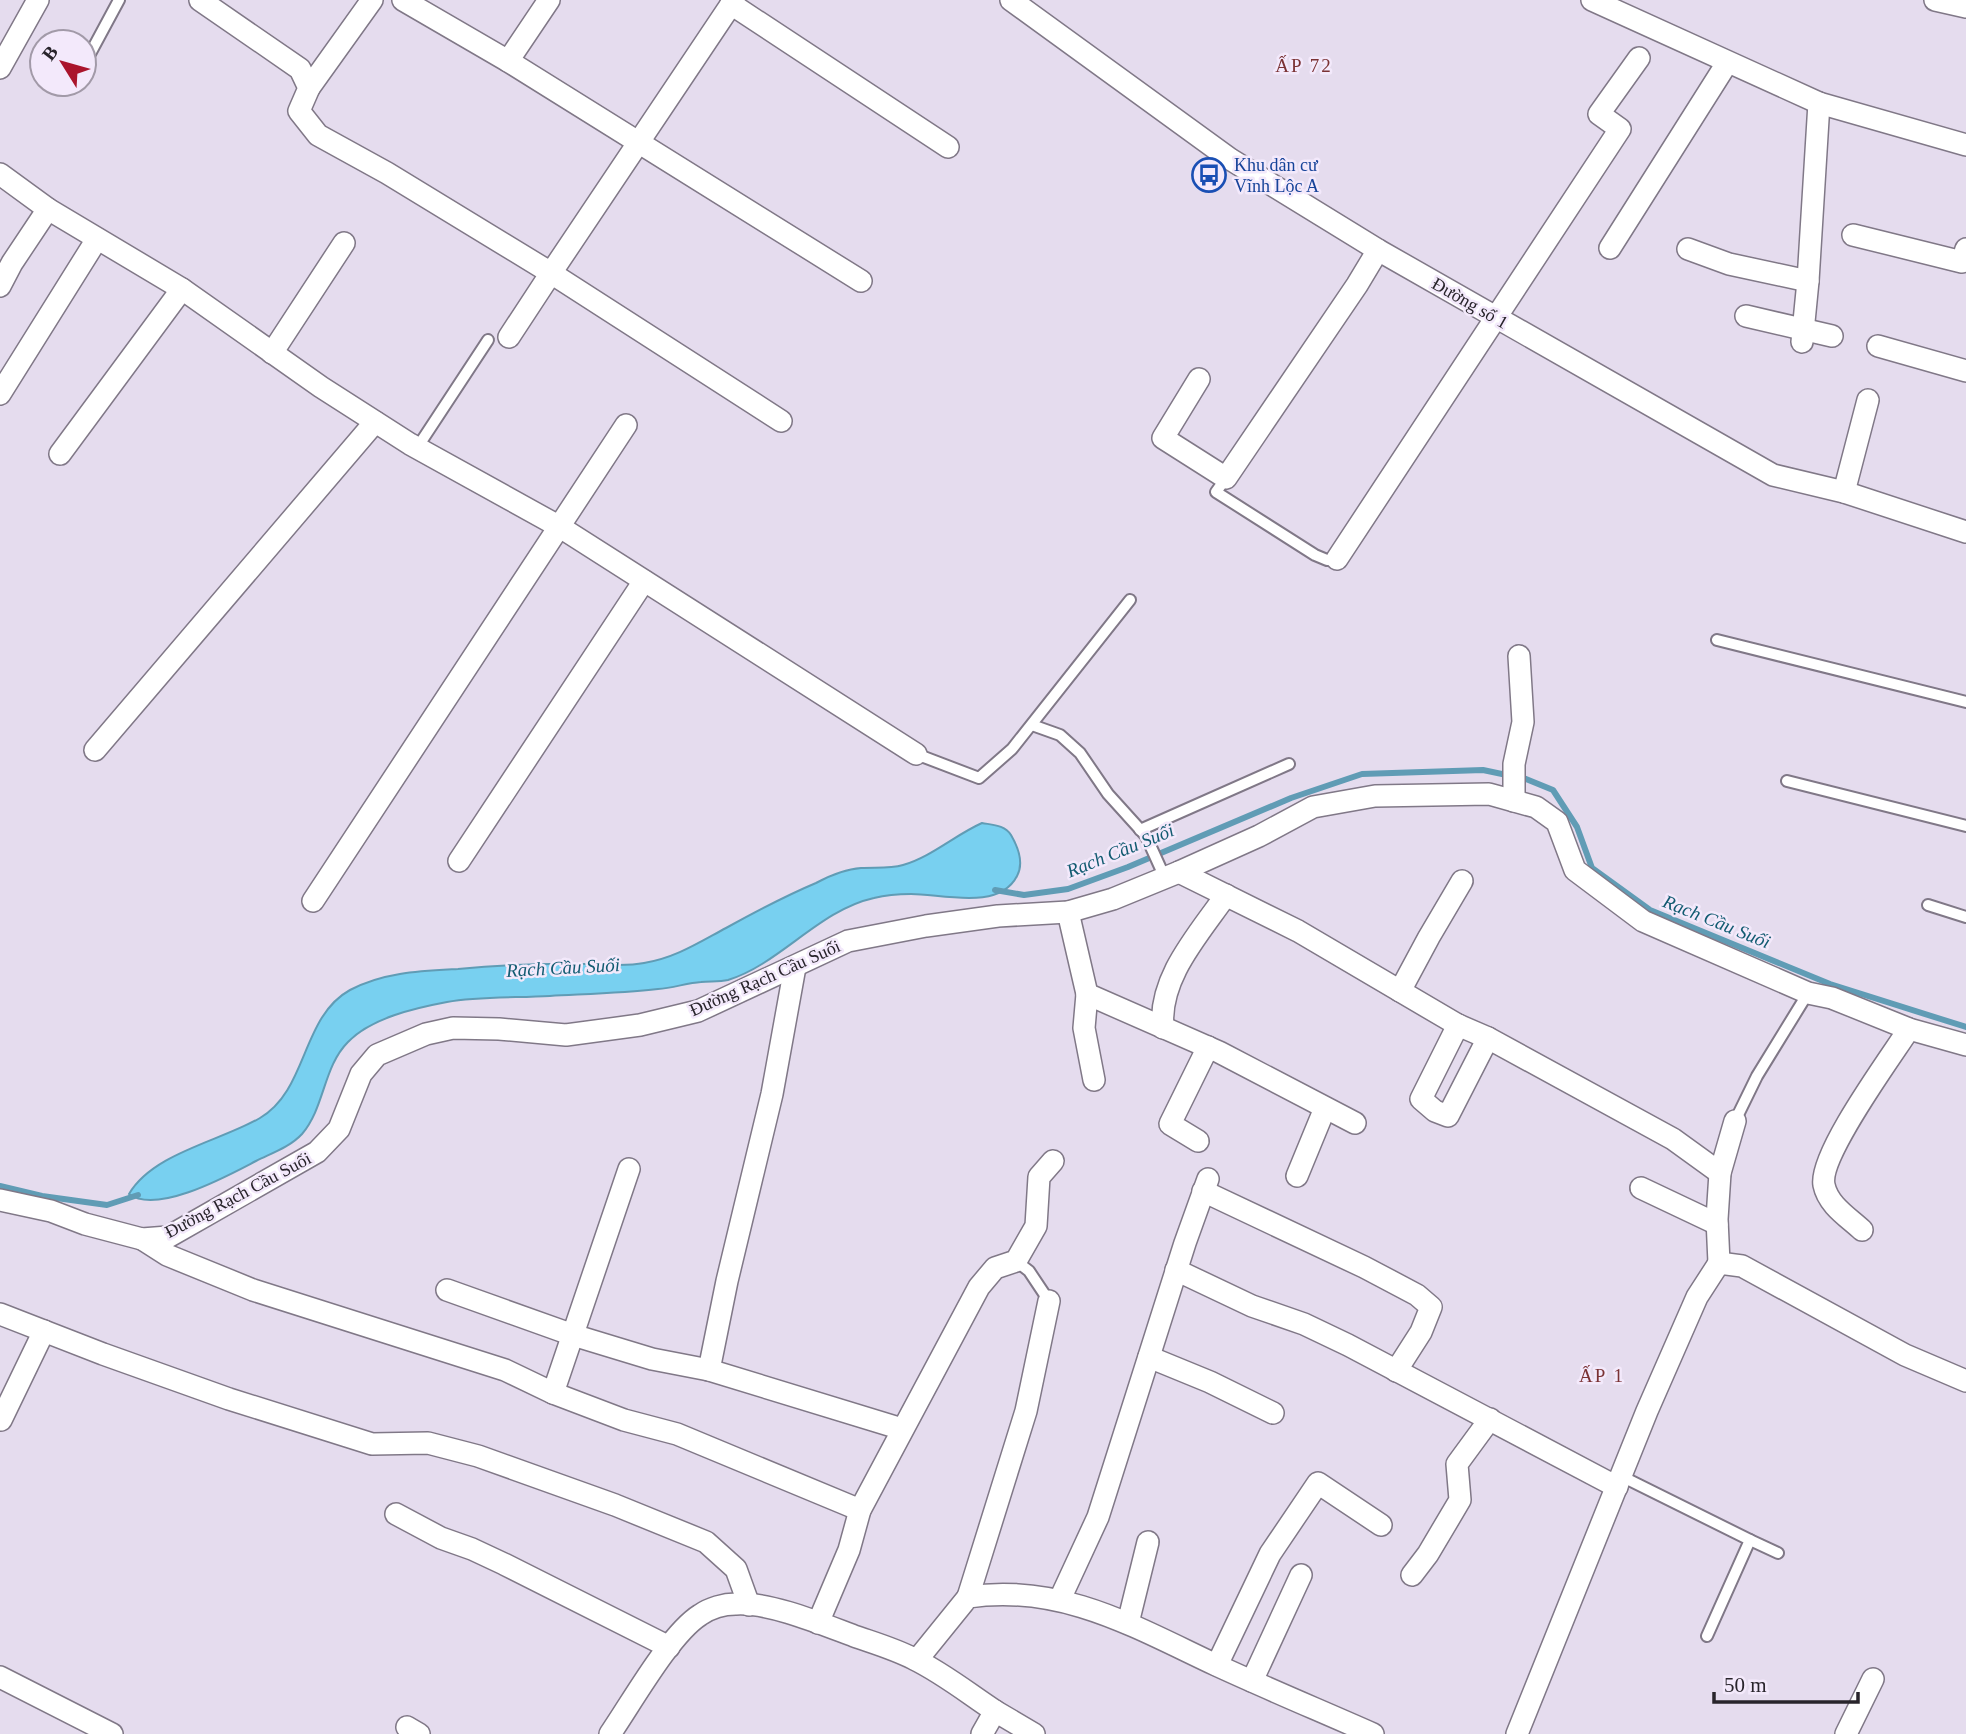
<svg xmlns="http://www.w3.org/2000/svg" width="1966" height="1734" font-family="'Times New Roman',serif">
<rect width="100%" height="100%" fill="#e5dcee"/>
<!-- water -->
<path fill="#78d0f0" stroke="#609cb5" stroke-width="2" d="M982,823C993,825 1005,825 1011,835C1018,847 1024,863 1017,876C999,911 942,894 911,894C899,894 886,895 874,898C819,910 780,964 728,980C719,982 710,981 701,982C687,983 673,988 658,989C623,993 586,994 550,996C517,998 479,996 447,1002C415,1008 371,1018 348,1042C323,1067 325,1107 302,1134C290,1147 272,1153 256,1161C229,1175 157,1215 129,1194C153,1153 221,1141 260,1118C308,1090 301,1017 350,990C384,972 421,971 458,969C501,965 543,963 585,964C605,964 624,967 644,963C675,958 698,943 726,928C755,912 785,896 816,883C829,876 845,869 861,868C875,867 889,869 903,865C931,857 955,835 982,823Z"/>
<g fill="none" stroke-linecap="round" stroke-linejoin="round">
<!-- stream -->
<g stroke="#609cb5" stroke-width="6">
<path d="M995,890L1024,895L1068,889L1128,867L1291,798L1362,774L1483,770L1526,779L1553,790L1577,827L1592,868L1650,910L1830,984L1966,1027"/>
<path d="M0,1186L42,1196L107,1205L138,1195"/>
</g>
<!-- service casing -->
<g stroke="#807887" stroke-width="14">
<g id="service">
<path d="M84,65L119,0"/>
<path d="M72,88L74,84"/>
<path d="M417,448L488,340"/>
<path d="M1226,478L1216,492L1315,555L1327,560L1337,559"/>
<path d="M1717,640L1966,702"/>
<path d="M1032,725L1060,735L1080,753L1108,794L1146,836L1165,878"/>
<path d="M916,754L979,778L1012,749L1130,600"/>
<path d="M1787,781L1966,826"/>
<path d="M1140,830L1289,764"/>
<path d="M1928,905L1966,917"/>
<path d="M1735,1121L1757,1076L1808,993"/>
<path d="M1016,1261L1029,1271L1049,1301"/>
<path d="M1621,1476L1750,1540L1707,1636"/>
<path d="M1750,1540L1778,1553"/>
</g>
</g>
<!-- minor casing -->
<g stroke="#807887" stroke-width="24">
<g id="minor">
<path d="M200,0L300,69L309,88L299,111L318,135L387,173L551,273L734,0"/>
<path d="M403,0L508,61L861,281"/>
<path d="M1011,0L1230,159L1378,250L1773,475L1844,492L1966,532"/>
<path d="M1592,0L1819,103L1966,145"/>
<path d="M1935,0L1966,7"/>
<path d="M731,4L948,147"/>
<path d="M508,61L549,0"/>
<path d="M0,68L38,0"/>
<path d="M309,88L372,0"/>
<path d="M0,174L48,209L182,289"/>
<path d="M1853,235L1962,262L1966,249"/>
<path d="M1610,248L1727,63"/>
<path d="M1688,249L1729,264L1808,281"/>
<path d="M0,286L12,263L48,209"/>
<path d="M1746,316L1832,336"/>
<path d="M509,337L551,273L781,421"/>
<path d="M1802,342L1808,281L1819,103"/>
<path d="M1878,346L1966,371"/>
<path d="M272,353L344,243"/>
<path d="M1199,379L1163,438L1226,478L1357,285L1378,250"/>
<path d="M0,394L97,239"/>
<path d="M60,454L182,289L321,387L410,444L560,527L916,754"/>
<path d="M1844,492L1868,400"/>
<path d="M1337,559L1620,129L1599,114L1639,58"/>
<path d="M95,750L375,422"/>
<path d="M1514,801V764L1523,722L1519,656"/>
<path d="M459,861L644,581"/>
<path d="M1179,872L1298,931L1458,1025L1488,1038L1673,1139L1720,1173"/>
<path d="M313,901L626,425"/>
<path d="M1068,912L1087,994L1219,1052L1355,1123"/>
<path d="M1400,991L1429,937L1462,881"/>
<path d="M1087,994L1084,1028L1094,1080"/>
<path d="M1458,1025L1421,1099L1435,1111L1448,1116L1488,1038"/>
<path d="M1163,1028C1158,978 1199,934 1226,895"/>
<path d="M1198,1141L1170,1124L1208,1047"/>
<path d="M1297,1176L1325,1108"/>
<path d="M1641,1188L1717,1224"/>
<path d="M1203,1191L1364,1267L1417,1295L1431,1307L1421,1332L1396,1371"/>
<path d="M0,1200L51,1211L85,1224L142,1239L168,1237L317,1152L339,1129L361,1074L377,1055L426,1034L453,1028L499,1029L566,1035L640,1025L698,1011L848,941L926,926L998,916L1068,912L1113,899L1179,872L1259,836L1313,807L1375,796L1489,794L1536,807L1557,822L1575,870L1643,921L1808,993L1832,998L1909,1029L1966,1045"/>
<path d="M1862,1230C1848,1217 1828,1205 1824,1185C1818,1156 1891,1057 1909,1029"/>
<path d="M142,1239L167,1255L253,1290L505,1370L553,1393L624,1420L677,1434L860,1510"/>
<path d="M1719,1263L1717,1219L1720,1173L1735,1121"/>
<path d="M1176,1270L1252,1306L1304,1324L1348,1345L1617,1487"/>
<path d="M447,1290L573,1335L652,1359L709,1370L902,1429"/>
<path d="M0,1314L103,1354L229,1399L372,1444L428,1443L478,1456L615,1505L706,1542L736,1569L749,1605"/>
<path d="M1149,1357L1210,1382L1273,1413"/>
<path d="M709,1370L727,1281L772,1094L795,967"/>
<path d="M553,1393L629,1169"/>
<path d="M1,1420L44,1331"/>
<path d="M396,1514L441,1538L472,1549L504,1564L669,1647"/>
<path d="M1412,1575L1428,1554L1460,1500L1457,1464L1490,1419"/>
<path d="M968,1597L1026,1411L1049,1301"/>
<path d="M1060,1599L1098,1517L1185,1243L1208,1179"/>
<path d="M818,1623L849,1550L860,1510L979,1287L995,1268L1016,1261L1036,1226L1039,1177L1053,1161"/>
<path d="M1128,1623L1148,1542"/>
<path d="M917,1660L968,1597C1061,1583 1135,1627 1216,1665C1268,1689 1321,1711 1373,1734"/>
<path d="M1217,1665L1270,1554L1318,1483L1381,1525"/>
<path d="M0,1677L112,1734"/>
<path d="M1252,1681L1301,1575"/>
<path d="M407,1727L419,1734"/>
<path d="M610,1734C632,1702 670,1634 700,1615C710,1608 724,1604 736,1604C770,1602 822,1624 854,1636C874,1643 895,1649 914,1659C943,1673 969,1694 995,1711"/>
<path d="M982,1734L995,1711L1034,1734"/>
<path d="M1517,1734L1647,1411L1697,1297L1719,1263L1742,1266L1905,1355L1966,1381"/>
<path d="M1846,1734L1873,1679"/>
</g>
</g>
<!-- service -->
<use href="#service" stroke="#fff" stroke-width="10"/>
<!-- minor -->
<use href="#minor" stroke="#fff" stroke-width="21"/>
</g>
<!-- icons -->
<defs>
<g id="bus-ring" transform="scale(1.75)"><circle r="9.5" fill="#f3e9fb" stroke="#1a4fb4" stroke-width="1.5"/><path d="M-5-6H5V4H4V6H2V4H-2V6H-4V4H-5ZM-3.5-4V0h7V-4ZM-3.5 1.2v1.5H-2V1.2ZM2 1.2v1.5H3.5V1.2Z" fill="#1a4fb4"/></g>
</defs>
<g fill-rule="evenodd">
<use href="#bus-ring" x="1209" y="175"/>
</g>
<g text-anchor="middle" stroke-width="5" stroke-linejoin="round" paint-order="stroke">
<!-- transit labels -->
<g font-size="18" fill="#164399" stroke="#f3e9fb" text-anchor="start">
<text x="1234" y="171">Khu dân cư<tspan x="1234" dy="21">Vĩnh Lộc A</tspan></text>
</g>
<!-- street labels -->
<g font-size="18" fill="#28242b" stroke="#f3e9fb">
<text transform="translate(1470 303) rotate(30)" y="6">Đường số 1</text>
<text transform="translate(765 978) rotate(-24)" y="6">Đường Rạch Cầu Suối</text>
<text transform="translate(238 1195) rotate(-28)" y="6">Đường Rạch Cầu Suối</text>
</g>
<!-- neighbourhood labels -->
<g font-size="19" letter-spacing="2" fill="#7a3234" stroke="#f3e9fb">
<text x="1304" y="72">ẤP 72</text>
<text x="1602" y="1382">ẤP 1</text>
</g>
<!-- water labels -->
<g font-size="19" font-style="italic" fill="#125b71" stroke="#f3e9fb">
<text transform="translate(1120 850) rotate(-22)" y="7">Rạch Cầu Suối</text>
<text transform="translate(1717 921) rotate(22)" y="7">Rạch Cầu Suối</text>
<text transform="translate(563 967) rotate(-3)" y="7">Rạch Cầu Suối</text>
</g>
</g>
<!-- north arrow -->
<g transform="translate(63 63) rotate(307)"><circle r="33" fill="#f3e9fb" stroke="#a29aa8" stroke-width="2"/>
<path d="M0-5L12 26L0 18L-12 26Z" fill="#aa142c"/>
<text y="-10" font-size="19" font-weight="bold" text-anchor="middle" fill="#28242b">B</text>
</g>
<!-- scale -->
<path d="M1714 1692v10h144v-10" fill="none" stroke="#28242b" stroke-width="3.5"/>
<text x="1724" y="1692" font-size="21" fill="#28242b" stroke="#f3e9fb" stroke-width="5" paint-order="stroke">50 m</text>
</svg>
